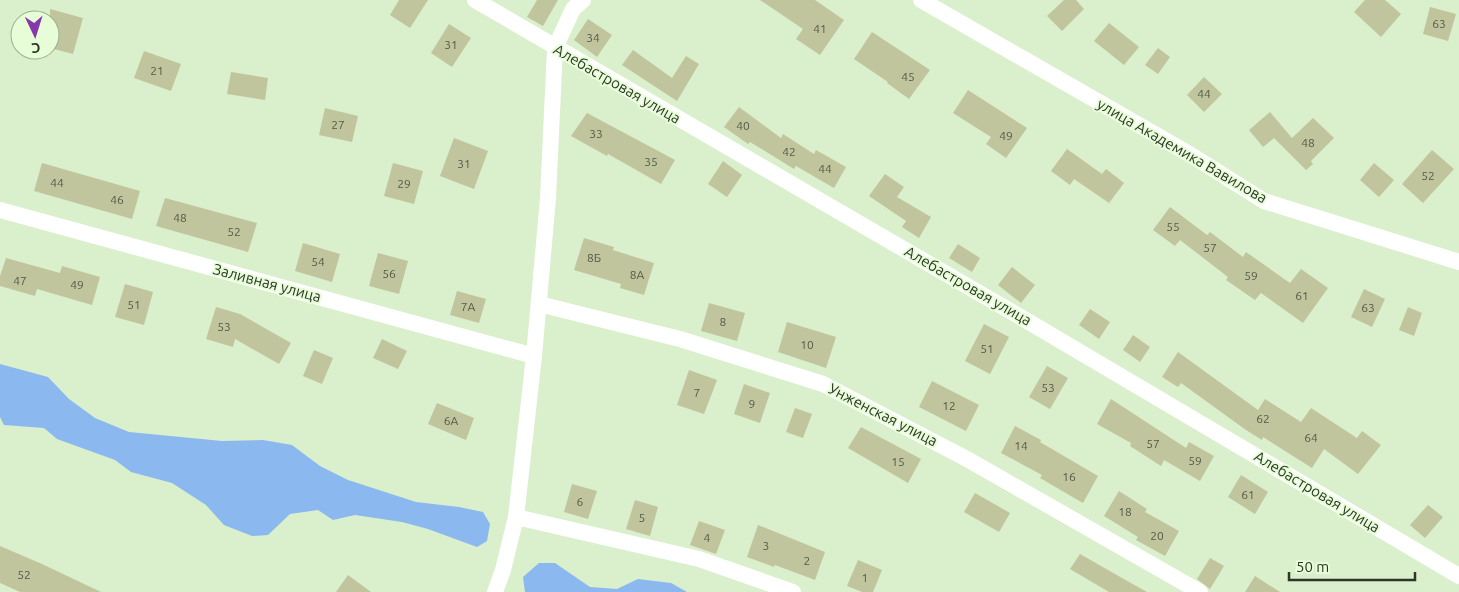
<svg xmlns="http://www.w3.org/2000/svg" width="1459" height="592" font-family="Ubuntu,sans-serif">
<rect width="100%" height="100%" fill="#daefcb"/>
<!-- water -->
<g fill="#8bb9ef">
<path d="M0,364L48,377L69,399L95,418L129,432L222,441L263,440L292,445L320,466L348,480L416,502L459,507L483,512L490,524L487,541L477,547L428,529L402,522L355,515L333,520L318,510L290,514L268,535L252,536L224,525L206,505L172,483L131,472L115,460L57,439L44,428L4,425L0,417Z"/>
<path d="M539,563H555L590,587L617,589L638,579L671,583L687,592H525L523,577Z"/>
</g>
<!-- building -->
<g fill="#c1c59e">
<path d="M399,0H428L410,28L390,15Z"/>
<path d="M537,0H558L543,26L527,17Z"/>
<path d="M760,0H815L844,20L820,55L796,39L803,29Z"/>
<path d="M1064,0H1076L1084,9L1062,31L1047,16Z"/>
<path d="M1365,0H1385L1401,14L1381,37L1354,12Z"/>
<path d="M1430,7L1456,14L1448,41L1423,34Z"/>
<path d="M50,9L83,18L73,54L50,48Z"/>
<path d="M588,19L612,35L597,57L574,40Z"/>
<path d="M1109,23L1139,47L1124,65L1094,41Z"/>
<path d="M449,24L471,38L452,67L431,53Z"/>
<path d="M872,32L930,70L909,99L887,83L888,82L854,59Z"/>
<path d="M1158,48L1170,57L1158,74L1145,65Z"/>
<path d="M633,50L672,78L686,56L699,64L677,101L622,65Z"/>
<path d="M144,51L181,64L171,91L134,78Z"/>
<path d="M231,72L268,78L265,100L227,94Z"/>
<path d="M1204,77L1222,94L1204,112L1187,95Z"/>
<path d="M968,90L1027,128L1006,158L986,144L991,137L953,113Z"/>
<path d="M739,107L781,138L783,134L814,154L816,150L846,167L834,188L796,166L794,169L750,142L748,144L724,127Z"/>
<path d="M325,108L358,116L352,142L319,135Z"/>
<path d="M1270,112L1292,138L1313,118L1334,138L1311,161L1313,164L1306,170L1274,138L1263,147L1249,130Z"/>
<path d="M587,113L675,160L661,184L608,154L607,156L571,136Z"/>
<path d="M454,138L488,151L474,189L440,176Z"/>
<path d="M1067,149L1102,174L1106,169L1124,183L1109,203L1074,179L1070,185L1051,171Z"/>
<path d="M1432,150L1454,169L1423,203L1402,184Z"/>
<path d="M723,161L742,175L727,197L708,184Z"/>
<path d="M42,163L140,191L132,219L34,191Z"/>
<path d="M393,163L423,171L414,204L384,196Z"/>
<path d="M1374,163L1394,180L1379,197L1360,180Z"/>
<path d="M885,174L904,187L897,197L931,217L919,238L902,227L906,221L869,196Z"/>
<path d="M165,198L257,223L248,252L156,226Z"/>
<path d="M1170,207L1207,235L1210,232L1243,257L1246,252L1290,283L1301,269L1328,288L1303,323L1261,293L1255,300L1226,280L1228,277L1180,240L1175,246L1153,230Z"/>
<path d="M584,238L614,247L613,250L654,263L644,295L620,288L621,284L574,270Z"/>
<path d="M303,243L340,254L332,282L295,271Z"/>
<path d="M958,244L980,258L972,272L949,258Z"/>
<path d="M378,253L408,261L399,294L369,286Z"/>
<path d="M6,258L60,273L62,266L100,277L92,305L37,289L35,296L0,286V276Z"/>
<path d="M1012,267L1035,285L1021,303L998,285Z"/>
<path d="M125,284L153,292L144,325L115,317Z"/>
<path d="M1364,289L1385,299L1372,327L1351,317Z"/>
<path d="M457,291L486,299L479,323L450,315Z"/>
<path d="M709,303L745,313L737,341L701,331Z"/>
<path d="M216,307L240,314L291,343L279,364L235,339L233,347L206,339Z"/>
<path d="M1408,307L1422,313L1414,336L1399,330Z"/>
<path d="M1090,309L1110,322L1099,339L1079,325Z"/>
<path d="M787,322L836,337L826,368L778,352Z"/>
<path d="M984,324L1009,337L990,374L965,361Z"/>
<path d="M1133,335L1150,347L1140,362L1123,350Z"/>
<path d="M382,339L407,351L398,369L373,358Z"/>
<path d="M314,350L333,358L322,384L303,376Z"/>
<path d="M1178,352L1258,410L1265,399L1301,422L1311,408L1357,438L1362,431L1381,445L1358,474L1324,449L1312,468L1263,437L1262,440L1246,430L1181,383L1178,387L1162,377Z"/>
<path d="M1047,366L1068,378L1050,409L1029,397Z"/>
<path d="M689,370L717,380L704,414L677,405Z"/>
<path d="M932,381L979,405L966,431L919,407Z"/>
<path d="M744,384L770,393L760,423L734,414Z"/>
<path d="M1111,399L1186,448L1189,442L1214,456L1200,481L1164,460L1161,466L1130,446L1131,443L1097,424Z"/>
<path d="M437,403L474,418L466,440L428,424Z"/>
<path d="M795,408L812,414L803,438L786,432Z"/>
<path d="M1015,426L1041,440L1040,442L1098,476L1083,503L1040,478L1042,475L1001,453Z"/>
<path d="M861,427L921,459L908,483L848,448Z"/>
<path d="M1241,475L1268,492L1255,514L1228,497Z"/>
<path d="M572,484L597,491L588,519L564,512Z"/>
<path d="M1119,491L1147,509L1145,512L1179,531L1165,556L1136,540L1138,537L1104,516Z"/>
<path d="M975,493L1010,513L999,532L964,512Z"/>
<path d="M635,500L658,507L650,536L626,529Z"/>
<path d="M1428,505L1443,517L1425,538L1410,525Z"/>
<path d="M699,521L725,530L716,554L690,545Z"/>
<path d="M758,525L825,552L815,580L775,565L774,567L747,557Z"/>
<path d="M0,546L42,564L101,592H20L0,583Z"/>
<path d="M1080,554L1122,578L1147,592H1109L1070,569Z"/>
<path d="M1210,558L1224,566L1210,589L1197,579Z"/>
<path d="M858,560L882,570L873,592H862L847,586Z"/>
<path d="M348,575L371,592H336Z"/>
<path d="M1255,576L1280,592H1245Z"/>
</g>
<g fill="none" stroke-linecap="round" stroke-linejoin="round">
<!-- minor -->
<g stroke="#fff" stroke-width="16">
<path d="M475,0L1029,322L1459,576"/>
<path d="M921,0L1191,155L1264,201L1459,262"/>
<path d="M0,210L534,356"/>
<path d="M539,304L680,339L823,384L967,459L1200,592"/>
<path d="M516,517L699,559L793,592"/>
<path d="M495,592L503,570L516,517L534,356L548,198L555,48L573,9L583,0"/>
</g>
</g>
<g text-anchor="middle" stroke-width="4" stroke-linejoin="round" paint-order="stroke">
<!-- number labels -->
<g font-size="12" fill="#535a46">
<text x="1439" y="28">63</text>
<text x="820" y="33">41</text>
<text x="593" y="42">34</text>
<text x="451" y="49">31</text>
<text x="157" y="75">21</text>
<text x="908" y="81">45</text>
<text x="1204" y="98">44</text>
<text x="338" y="129">27</text>
<text x="743" y="130">40</text>
<text x="596" y="138">33</text>
<text x="1006" y="140">49</text>
<text x="1308" y="147">48</text>
<text x="789" y="156">42</text>
<text x="651" y="166">35</text>
<text x="464" y="168">31</text>
<text x="825" y="173">44</text>
<text x="1428" y="180">52</text>
<text x="57" y="187">44</text>
<text x="404" y="188">29</text>
<text x="117" y="204">46</text>
<text x="180" y="222">48</text>
<text x="1173" y="231">55</text>
<text x="234" y="236">52</text>
<text x="1210" y="252">57</text>
<text x="594" y="262">8Б</text>
<text x="318" y="266">54</text>
<text x="389" y="278">56</text>
<text x="637" y="279">8А</text>
<text x="1251" y="280">59</text>
<text x="20" y="285">47</text>
<text x="77" y="289">49</text>
<text x="1302" y="300">61</text>
<text x="134" y="309">51</text>
<text x="468" y="311">7А</text>
<text x="1368" y="312">63</text>
<text x="723" y="326">8</text>
<text x="224" y="331">53</text>
<text x="807" y="349">10</text>
<text x="987" y="353">51</text>
<text x="1048" y="392">53</text>
<text x="697" y="397">7</text>
<text x="752" y="408">9</text>
<text x="949" y="410">12</text>
<text x="1263" y="423">62</text>
<text x="451" y="425">6А</text>
<text x="1311" y="442">64</text>
<text x="1153" y="448">57</text>
<text x="1021" y="450">14</text>
<text x="1195" y="465">59</text>
<text x="898" y="466">15</text>
<text x="1069" y="481">16</text>
<text x="1248" y="499">61</text>
<text x="580" y="506">6</text>
<text x="1125" y="516">18</text>
<text x="642" y="522">5</text>
<text x="1157" y="540">20</text>
<text x="707" y="542">4</text>
<text x="766" y="550">3</text>
<text x="807" y="565">2</text>
<text x="24" y="579">52</text>
<text x="865" y="582">1</text>
</g>
<!-- street labels -->
<g font-size="15" fill="#2e3628" stroke="#e7fdd8">
<text transform="translate(617 84) rotate(30)" y="5">Алебастровая улица</text>
<text transform="translate(1182 151) rotate(30)" y="5">улица Академика Вавилова</text>
<text transform="translate(267 283) rotate(15)" y="5">Заливная улица</text>
<text transform="translate(968 286) rotate(30)" y="5">Алебастровая улица</text>
<text transform="translate(883 415) rotate(27)" y="5">Унженская улица</text>
<text transform="translate(1317 492) rotate(31)" y="5">Алебастровая улица</text>
</g>
</g>
<!-- north arrow -->
<g transform="translate(35 35) rotate(176)"><circle r="24" fill="#e7fdd8" stroke="#9dad92"/>
<path d="M0-4L9 19L0 12L-9 19Z" fill="#8438a9"/>
<text y="-8" font-size="14" font-weight="bold" text-anchor="middle" fill="#2e3628">С</text>
</g>
<!-- scale -->
<path d="M1289 572v8h126v-8" fill="none" stroke="#2e3628" stroke-width="2.5"/>
<text x="1296" y="572" font-size="15" fill="#2e3628" stroke="#e7fdd8" stroke-width="4" paint-order="stroke">50 m</text>
</svg>
